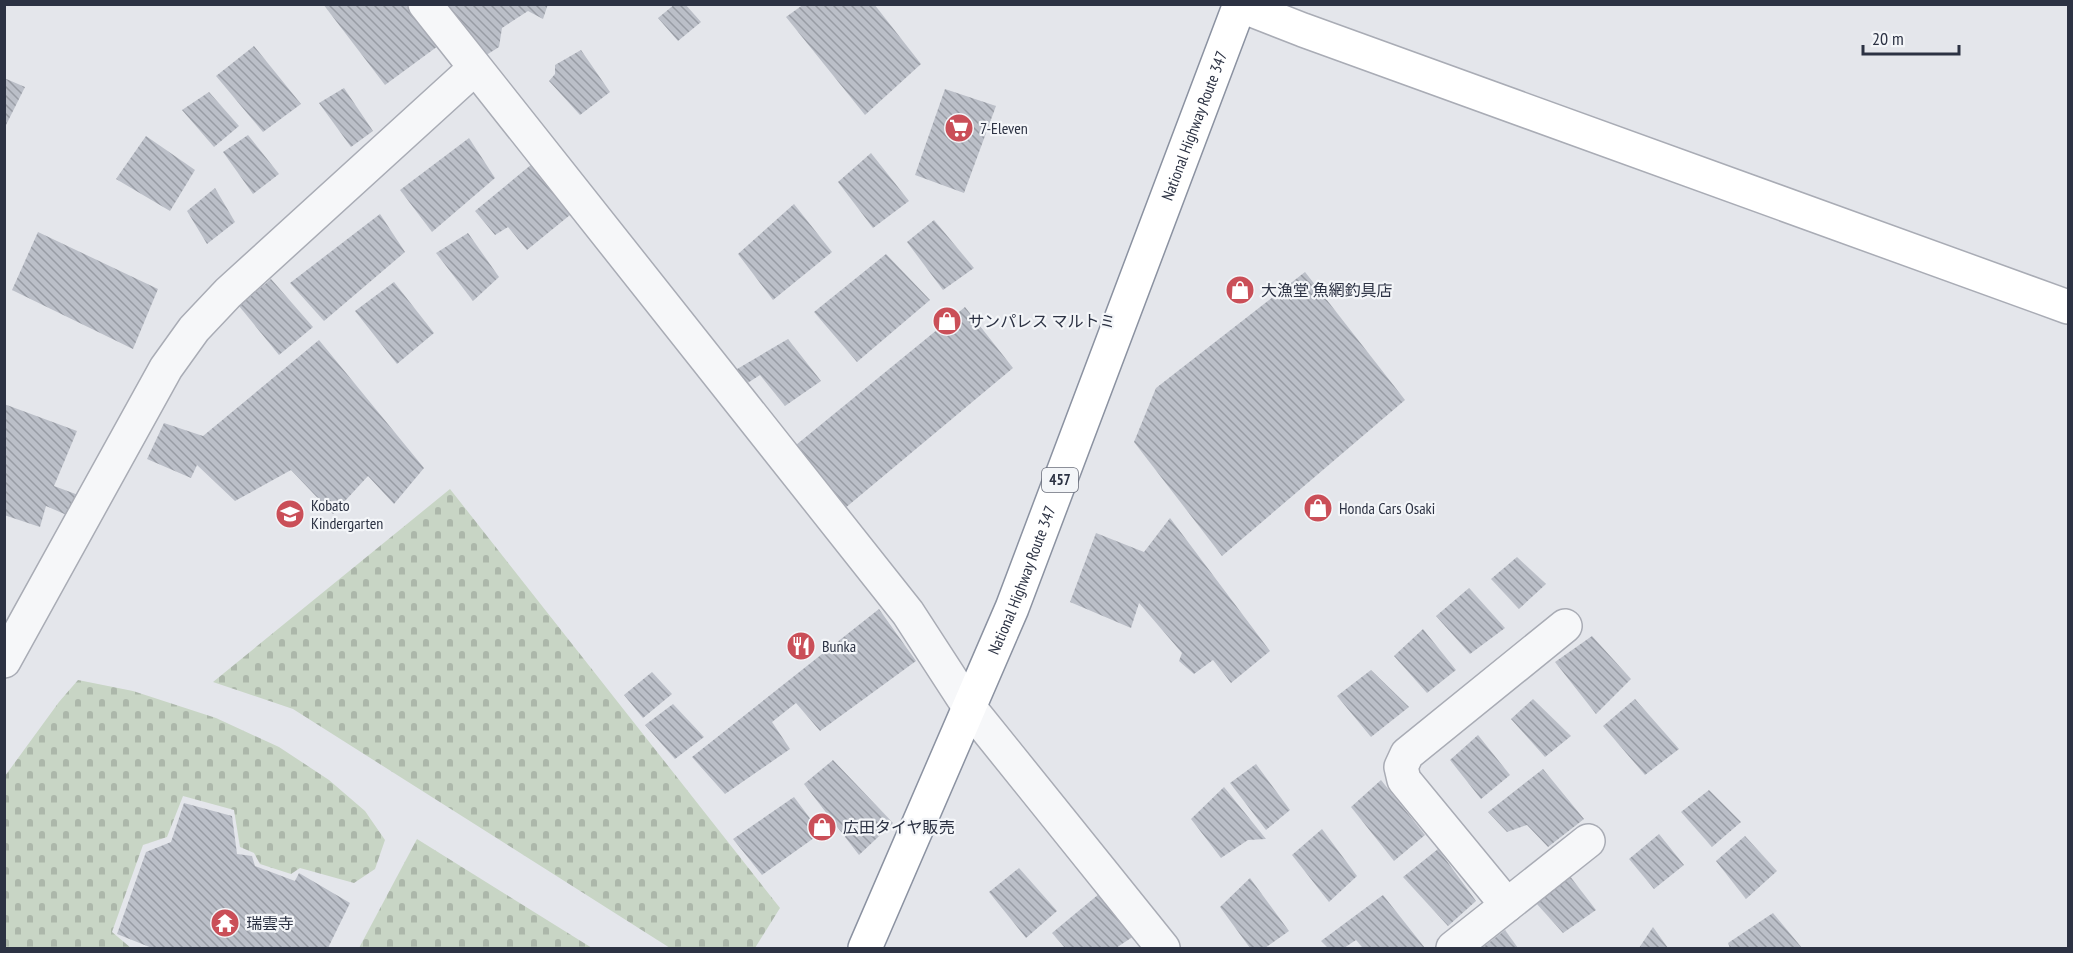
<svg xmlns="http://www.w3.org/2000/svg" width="2073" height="953" font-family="'PT Sans Narrow','Noto Sans JP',sans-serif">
<defs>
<pattern id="cemetery-stones" width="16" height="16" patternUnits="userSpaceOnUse" patternTransform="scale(1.5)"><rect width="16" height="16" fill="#c8d5c5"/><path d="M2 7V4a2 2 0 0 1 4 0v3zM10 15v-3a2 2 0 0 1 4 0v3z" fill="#acb7aa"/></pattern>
<pattern id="building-back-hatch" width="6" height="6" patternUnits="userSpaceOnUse" patternTransform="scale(1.5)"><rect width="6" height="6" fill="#bbbfc8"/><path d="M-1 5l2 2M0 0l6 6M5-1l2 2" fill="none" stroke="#989ca4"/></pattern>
</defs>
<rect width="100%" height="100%" fill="#e4e6eb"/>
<!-- cemetery -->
<g fill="url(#cemetery-stones)">
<path d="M450,489L780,908L755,948H670L293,709L213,682Z"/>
<path d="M78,680L133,691L216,718L279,747L329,780L365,811L385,840L375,869L354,883L300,868L291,874L260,864L254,853L240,847L234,810L183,796L167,837L143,845L112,932L131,948H5V776L59,702Z"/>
<path d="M417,839L592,948H359Z"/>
</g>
<!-- building -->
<g fill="url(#building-back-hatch)">
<path d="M323,4H405L438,46L385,85Z"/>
<path d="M438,4H548L543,19L528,11L502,28L499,47L480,59Z"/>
<path d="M675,4H685L701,22L678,41L658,18Z"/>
<path d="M804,4H874L921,64L865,115L786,17Z"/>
<path d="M254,46L301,104L263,132L216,76Z"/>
<path d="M581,50L610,92L580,115L549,81L555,74V65Z"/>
<path d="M4,78L25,87L4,129Z"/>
<path d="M344,88L373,131L351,147L319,103Z"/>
<path d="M945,89L996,106L964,193L915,175Z"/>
<path d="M209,92L239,126L214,147L182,110Z"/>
<path d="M248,135L279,174L253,194L223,152Z"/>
<path d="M146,136L195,170L170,211L116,179Z"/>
<path d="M469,138L495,178L432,232L400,190Z"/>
<path d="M871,153L909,201L873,228L838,182Z"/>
<path d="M532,164L570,215L527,250L508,227L495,235L475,211Z"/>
<path d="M215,188L235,222L207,244L187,211Z"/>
<path d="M794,204L832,252L773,300L738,254Z"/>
<path d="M380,214L405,252L324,321L290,283Z"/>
<path d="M934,220L974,268L943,290L907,242Z"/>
<path d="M38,232L158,289L133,349L12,290Z"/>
<path d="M468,233L499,277L473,301L436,253Z"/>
<path d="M886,254L930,300L857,362L814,312Z"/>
<path d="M1305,272L1405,400L1222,556L1134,442L1156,388Z"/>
<path d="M271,279L313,327L279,355L239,306Z"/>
<path d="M394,282L434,333L397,364L355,311Z"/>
<path d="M965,307L1013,368L844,509L796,445Z"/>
<path d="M788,339L821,381L785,406L760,375L743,386L732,372Z"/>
<path d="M319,340L424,468L394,504L368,476L333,514L291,470L235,501L197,465L191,478L147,459L164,423L203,436Z"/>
<path d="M4,404L77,431L54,486L81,496L69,516L46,506L40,527L4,515Z"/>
<path d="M1170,518L1270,651L1231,683L1213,660L1194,674L1179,661L1182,653L1139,603L1131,628L1070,602L1096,533L1144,552Z"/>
<path d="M1517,557L1546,584L1519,609L1491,579Z"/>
<path d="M1469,588L1505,628L1470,654L1436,616Z"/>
<path d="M879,609L916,661L820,731L796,703L772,722L790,749L725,794L692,757Z"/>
<path d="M1423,629L1456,670L1427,693L1394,656Z"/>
<path d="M1592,636L1631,679L1596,714L1555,662Z"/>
<path d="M1371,670L1409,707L1371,737L1337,696Z"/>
<path d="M652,672L672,694L643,718L624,695Z"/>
<path d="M1533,699L1571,736L1545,757L1511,719Z"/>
<path d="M1635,699L1679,749L1645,775L1603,726Z"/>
<path d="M673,704L704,737L675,759L645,725Z"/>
<path d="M1478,735L1510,775L1481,799L1450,760Z"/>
<path d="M833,760L893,823L859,855L804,784Z"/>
<path d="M1256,764L1290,810L1266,830L1230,783Z"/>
<path d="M1543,769L1584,819L1548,847L1527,825L1507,832L1488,812Z"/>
<path d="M1381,780L1425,835L1394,861L1351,807Z"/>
<path d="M1224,787L1266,839L1248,840L1221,858L1191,819Z"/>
<path d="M1709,790L1741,822L1712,847L1681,812Z"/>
<path d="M794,797L821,833L762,875L733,839Z"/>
<path d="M184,803L232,816L237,854L252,856L255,866L295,881L299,873L350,903L328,948H152L117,934L146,852L171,842Z"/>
<path d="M1322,829L1357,876L1329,902L1292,855Z"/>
<path d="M1659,834L1684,865L1654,889L1629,859Z"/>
<path d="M1745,836L1777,871L1746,899L1716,861Z"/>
<path d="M1438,849L1476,901L1448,926L1403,877Z"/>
<path d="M1019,868L1057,911L1026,938L989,892Z"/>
<path d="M1569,875L1596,910L1563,933L1536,903Z"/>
<path d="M1250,878L1289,931L1265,948H1250L1220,907Z"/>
<path d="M1105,889L1140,932L1116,948H1065L1052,933Z"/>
<path d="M1383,895L1425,948H1363L1356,940L1344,948H1328L1321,941Z"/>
<path d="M1773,913L1802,948H1730L1728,943Z"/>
<path d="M1653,927L1668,948H1639Z"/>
<path d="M1505,930L1518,948H1482Z"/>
</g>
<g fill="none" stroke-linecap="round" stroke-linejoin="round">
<!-- street casing -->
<g stroke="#a9acb5" stroke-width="36">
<g id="street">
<path d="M425,4L908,613L969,707L1163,948"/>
<path d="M4,661L166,368L194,329L228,293L474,69"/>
<path d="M1507,905L1404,780L1401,767L1407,754L1565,626"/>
<path d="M1453,948L1588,841"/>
</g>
</g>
<!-- secondary casing -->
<g stroke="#a9acb5" stroke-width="36">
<path id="secondary" d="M1239,5L1303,30L2068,307"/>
</g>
<!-- highway casing -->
<g stroke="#8b92a1" stroke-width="36">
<g id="highway">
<path id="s1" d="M865,948L1012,608L1240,4"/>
</g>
</g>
<!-- street -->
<use href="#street" stroke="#f6f7f9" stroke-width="33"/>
<!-- secondary -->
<use href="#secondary" stroke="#fff" stroke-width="33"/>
<!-- highway -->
<use href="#highway" stroke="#fff" stroke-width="33"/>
</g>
<!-- icons -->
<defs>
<g id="supermarket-disc" transform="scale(1.5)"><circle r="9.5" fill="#ca4f58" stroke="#f3f5f8"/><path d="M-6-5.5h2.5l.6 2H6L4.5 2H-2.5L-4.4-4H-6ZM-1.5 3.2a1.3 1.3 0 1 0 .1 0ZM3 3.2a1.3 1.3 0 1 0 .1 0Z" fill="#fff"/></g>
<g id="shop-disc" transform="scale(1.5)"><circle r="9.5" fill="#ca4f58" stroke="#f3f5f8"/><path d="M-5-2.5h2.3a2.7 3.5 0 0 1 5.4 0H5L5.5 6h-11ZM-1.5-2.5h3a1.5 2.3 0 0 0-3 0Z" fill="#fff"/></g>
<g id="school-disc" transform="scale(1.5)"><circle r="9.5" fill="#ca4f58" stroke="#f3f5f8"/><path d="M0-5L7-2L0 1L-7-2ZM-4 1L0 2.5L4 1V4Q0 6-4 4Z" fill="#fff"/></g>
<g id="restaurant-disc" transform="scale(1.5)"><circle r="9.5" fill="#ca4f58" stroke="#f3f5f8"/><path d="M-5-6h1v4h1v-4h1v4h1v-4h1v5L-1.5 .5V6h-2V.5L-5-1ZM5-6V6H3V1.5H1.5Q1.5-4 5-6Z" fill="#fff"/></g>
<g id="temple-disc" transform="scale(1.5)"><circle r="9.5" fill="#ca4f58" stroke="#f3f5f8"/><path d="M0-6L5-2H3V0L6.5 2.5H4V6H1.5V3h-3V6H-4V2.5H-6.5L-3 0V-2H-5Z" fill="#fff"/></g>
</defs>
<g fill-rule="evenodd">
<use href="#supermarket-disc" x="959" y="128"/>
<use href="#shop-disc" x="1240" y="290"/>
<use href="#shop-disc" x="947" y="321"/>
<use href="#shop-disc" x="1318" y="508"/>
<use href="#school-disc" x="290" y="514"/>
<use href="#restaurant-disc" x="801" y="646"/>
<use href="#shop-disc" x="822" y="827"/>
<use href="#temple-disc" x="225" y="923"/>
</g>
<g text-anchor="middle" stroke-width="4.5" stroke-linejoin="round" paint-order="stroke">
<!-- shield labels -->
<rect fill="#f3f5f8" stroke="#686c79" stroke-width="1.5" x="1042" y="468" width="36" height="24" rx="4.5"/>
<g font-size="15" font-weight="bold" fill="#2c3243">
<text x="1060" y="485">457</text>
</g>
<!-- street labels -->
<g font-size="16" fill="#2c3243" stroke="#f3f5f8">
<text dy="6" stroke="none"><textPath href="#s1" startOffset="886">National Highway Route 347</textPath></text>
<text dy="6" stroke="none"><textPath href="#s1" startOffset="400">National Highway Route 347</textPath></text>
</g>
<!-- poi labels -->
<g font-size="16" fill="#2c3243" stroke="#f3f5f8" text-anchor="start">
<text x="980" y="134">7-Eleven</text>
<text x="1261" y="296">大漁堂 魚網釣具店</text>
<text x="968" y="327">サンパレス マルトミ</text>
<text x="311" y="511">Kobato<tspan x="311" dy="18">Kindergarten</tspan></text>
<text x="1339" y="514">Honda Cars Osaki</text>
<text x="822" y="652">Bunka</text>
<text x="843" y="833">広田タイヤ販売</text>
<text x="246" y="929">瑞雲寺</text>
</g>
</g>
<!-- border -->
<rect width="2073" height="953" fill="none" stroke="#2c3243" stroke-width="12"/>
<!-- scale -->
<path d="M1863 45v9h96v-9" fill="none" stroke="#2c3243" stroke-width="3"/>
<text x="1872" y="45" font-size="18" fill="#2c3243" stroke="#f3f5f8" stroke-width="4.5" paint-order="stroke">20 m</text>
</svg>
